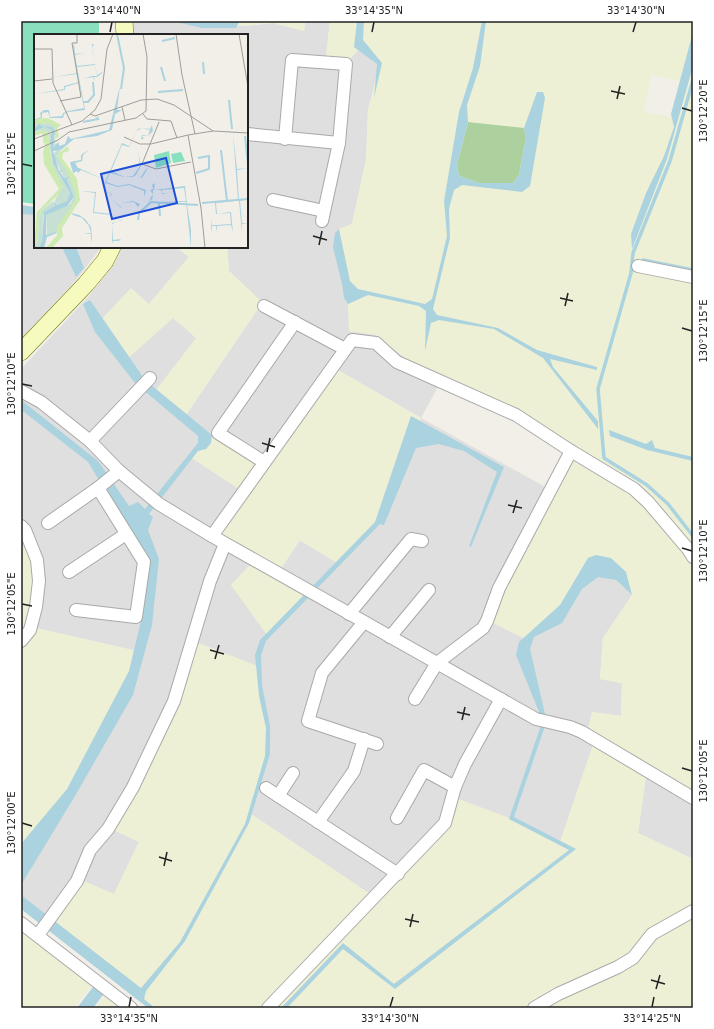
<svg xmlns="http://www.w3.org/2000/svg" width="714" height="1029" font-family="'DejaVu Sans',sans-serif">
<rect width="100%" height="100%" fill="#f2efe9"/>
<!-- residential -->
<g fill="#e0dfdf">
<path d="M133,21H192L245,26L273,23L304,31L305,21H330L326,57L361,47L380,64L368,110L366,160L352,224L339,229L348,304L349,331L376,335L439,385L421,418L547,488L603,560L616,580L632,595L603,638L600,679L622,683L621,716L592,712L593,745L560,842L451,826L379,900L251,814L112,829L139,842L114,894L52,926L21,903V854L136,651L27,626L21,532V399H22L21,369L89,296L115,263L122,247H176L189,257L149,304L99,322L173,318L197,338L153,394L203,438L245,493L276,576L300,540L337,563L379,520L421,418L336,369L266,467L212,435L186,415L262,303L229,271L227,247H247V35H134Z"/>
<path d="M21,208L35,209V247H101L78,278L21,339Z"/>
<path d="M646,776L693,792V859L638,833Z"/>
</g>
<!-- farmland -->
<g fill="#eef0d5" fill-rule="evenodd">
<path d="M192,21H305L304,31L273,23L245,26Z"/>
<path d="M330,21H693V792L646,776L638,833L693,859V1008H154L52,926L84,881L114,894L139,842L112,829L196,642L257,666L268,728L267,755L251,814L379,900L451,826L459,799L512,819L560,842L593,745L586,737L592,712L621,716L622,683L600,679L603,638L632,595L616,580L603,560L527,640L493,623L503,588L565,452L512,418L439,385L376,335L349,331L348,304L339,229L352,224L366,160L368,110L380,64L361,47L349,60L326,57ZM651,75L684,82L677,118L644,112Z"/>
<path d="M176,247H227L229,271L262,302L186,415L212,435L266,467L336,369L421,418L379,520L338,563L299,540L276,576L308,595L267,635L231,585L258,556L219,534L245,493L190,457L203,438L153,394L196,338L173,318L126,360L99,322L131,288L149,304L189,257Z"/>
<path d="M21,532L36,581L28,626L137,651L132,672L69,791L21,854Z"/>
<path d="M21,930L91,986L74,1008H21Z"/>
<path d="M104,997L119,1008H95Z"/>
</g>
<!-- forest -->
<path fill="#add19e" d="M468,122L524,128L526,137L519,175L513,183H479L459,176L457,165Z"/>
<!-- pitch -->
<path fill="#88e0be" d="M21,21H99V35H35V204L21,202Z"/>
<!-- water -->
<g fill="#aad3df">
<path d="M172,21H235L239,22L236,28H202Z"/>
<path d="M357,21H364L363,40L382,63L374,98L377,64L354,47Z"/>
<path d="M482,21H486L480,66L467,105L468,122L457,165L459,176L479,183H513L519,175L526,137L524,128L537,92H543L545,98L530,186L522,192L462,185L454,190L449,209L450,238L433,309L437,315L498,328L537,350L597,367V370L550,359L553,367L598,421V429L543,358L494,329L439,320L431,323L425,351L426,311L419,306L368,295L348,304L344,298L342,284L333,247L335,233L339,229L350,281L358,289L425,304L432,299L447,236L444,201L459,112L473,68Z"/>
<path d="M693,32V66L667,159L632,249L631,234L646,193L664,156L674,127L671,114Z"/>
<path d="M21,205L35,207V215L21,214Z"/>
<path d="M62,247H76L84,268L76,277Z"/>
<path d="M90,300L145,380L212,435L211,443L206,449L198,451L149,514L153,517L148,530L159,559L152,625L133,695L75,796L21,885V844L67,789L129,671L144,608L147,558L88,462L24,412L21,411V400L98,461L129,506L138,502L145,509L198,443V436L135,383L95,332L83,304Z"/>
<path d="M411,416L504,467L471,547L469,546L497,472L464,451L439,444L416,448L384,525L380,524L266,641L261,655L262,685L270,726V754L249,823L185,941L146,991L144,999L155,1008H148L21,909V895L141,988L180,942L245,824L265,756L266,728L259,696L255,655L260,640L375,522Z"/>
<path d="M609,430L646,444L652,440L655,448L693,457V461L647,450L610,436Z"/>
<path d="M596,555L611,558L626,572L632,595L616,580L598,577L582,589L562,623L534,637L530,649L545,714L544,729L514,817L576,849L395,989L343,949L287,1008H281L343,943L394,984L569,850L509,819L540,728L539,712L516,655L519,642L560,605L588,558Z"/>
<path d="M93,987L103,995L93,1008H77Z"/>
</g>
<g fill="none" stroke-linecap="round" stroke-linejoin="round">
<!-- stream -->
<g stroke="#aad3df" stroke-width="3.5">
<path d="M693,80L670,161L633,253L631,273L598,389L604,458L647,485L668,504L693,536"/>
<path d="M643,260L693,270"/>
</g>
<!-- street casing -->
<g stroke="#a9a9a9" stroke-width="14">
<g id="street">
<path d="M247,134L339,143"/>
<path d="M285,139L292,60L346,64L339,143L322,221"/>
<path d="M273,200L324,211"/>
<path d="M638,266L693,277"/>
<path d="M264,306L345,349"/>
<path d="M21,391L41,402L90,441L119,471L159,504L212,536L536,719L570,727L582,732L693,798"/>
<path d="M90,441L150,378"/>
<path d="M264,462L218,433L295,322"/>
<path d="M48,523L98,488L119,471"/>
<path d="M21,526L25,530L37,560L39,581L36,607L30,630L21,641"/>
<path d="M212,536L352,340L376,343L397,362L516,415L571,451L634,489L648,502L688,549L693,557"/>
<path d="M69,572L126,534"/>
<path d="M76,610L136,617L144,562L98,488"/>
<path d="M349,614L411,539L422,541"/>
<path d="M364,622L322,673L308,721L377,744"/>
<path d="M390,637L429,590"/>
<path d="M415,699L437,663L483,628L487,621L499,588L571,451"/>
<path d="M266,788L398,874"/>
<path d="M278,796L293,773"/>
<path d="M397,818L424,770L455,787"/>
<path d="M318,822L354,771L364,739"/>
<path d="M21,923L131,1008"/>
<path d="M38,935L77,881L90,850L108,829L133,787L174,701L210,581L225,544"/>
<path d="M268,1008L445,823L455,787L465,764L501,699"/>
<path d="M534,1008L558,994L618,967L633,958L652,934L693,911"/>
</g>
</g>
<!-- secondary casing -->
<g stroke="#707d05" stroke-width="18">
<g id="secondary">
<path d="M124,21L125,35"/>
<path d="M21,352L86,284L105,261L112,247"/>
</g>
</g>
<!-- street -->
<use href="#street" stroke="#fff" stroke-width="12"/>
<!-- secondary -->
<use href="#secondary" stroke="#f7fabf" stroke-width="17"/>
</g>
<!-- ticks -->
<path fill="none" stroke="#222" stroke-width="1.5" d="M110,32L112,22M372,32L374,22M633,32L636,22M611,91L625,94M617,99L620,86M682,108L692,111M22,164L32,166M313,236L327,240M319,245L322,231M560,298L573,301M565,306L568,293M682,328L692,331M22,384L32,386M262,443L275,447M267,452L270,438M508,505L522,508M513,513L517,500M682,548L692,551M22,604L32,606M210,650L224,654M215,659L219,645M457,712L470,715M462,720L465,707M682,768L692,771M22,823L32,826M159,857L172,861M164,866L167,852M405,919L419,922M410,927L413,914M651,980L665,984M656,989L660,975M129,1007L131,997M390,1007L393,997M652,1007L654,997"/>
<!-- overview -->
<g transform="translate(34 34)">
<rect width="214" height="214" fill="#f2efe9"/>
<path d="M14,84L27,91L23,94L25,103L22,104V97L14,89L0,91V85ZM7,96L14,98L18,129L28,148L29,156L8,176L5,184L4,205L0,213L3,178L25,155L10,130L9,118L12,107L10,111L8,99L0,102V99ZM34,112L35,117L29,119L28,124L43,145L46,166L28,194L29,202L18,214H12L23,201V193L42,161L24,125V120Z" fill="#cdebb0"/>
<path d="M14,89L20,92L22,97L21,110L24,109V112L19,114L21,101L18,93L6,92L0,96V91ZM10,93L18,96L16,108L19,129L36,159L33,167L23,171L21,166L29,153L18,129L14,98L7,96L0,99ZM23,115H28L23,122L35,141L30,144L19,121ZM35,142L42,161L41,167L23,193V198L13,201L12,181L36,170L40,163L33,146ZM19,167L21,172L9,181L8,210L5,214H0L4,205L5,184L8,176Z" fill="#c6e0d4"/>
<path d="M135,117L137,129L122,134L120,121ZM147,118L151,127L139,129L137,120Z" fill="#88e0be"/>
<path d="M40,9L41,20L50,19L41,21L43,32L61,30L58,16V11H56L60,10L58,14L63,41L68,38V39L63,43H60L61,47L59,43L49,45L58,42H63L61,31L43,33L51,76L34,78L30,80L29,84H16L14,78L8,79V84L0,86L7,83L6,79L10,76H15L16,83L28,82L29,79L34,77L50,74L45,49L31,53V56L0,60L30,55V52L45,48L43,40L19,43L43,39L39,14ZM86,52L83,76H88L81,80L78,96L63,102L40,105L28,115L19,117L25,137L31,135L26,138L30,144L35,142L33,146L40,163L33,172L12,181V201L22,198L23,199L13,203L10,214H5L8,207L10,178L21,172L20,166L23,171L33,167L36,159L19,129L16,108L18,96L10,93L0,98V96L6,89L7,92L18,93L21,98L19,114L25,108V112L31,110L34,102L37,105L75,96ZM118,91L119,97L114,102H108L110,105H107L108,101L114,102L116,96L108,94L103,97L95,113L88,111L77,137L91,143L99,142L106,132L104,117L107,132L102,141L107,143L112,135L114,134L108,144L102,141L99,143H90L76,139L72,148L84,152L95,150L112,156L110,163L105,162L110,163V157L95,151L84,153L71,149L68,155L78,160L76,164L87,173L88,169L99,167L106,170L104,173L100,168L88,169L87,174L76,164L77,160L68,155L88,109L95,112L104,95L108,94L116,95ZM199,100L203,135L214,134L203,136L205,166L214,165L206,167L208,189H214L208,190V199L205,167H201L202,171L201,167L182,169L183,180L197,178L199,198L197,191L183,192V199L182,192H178L177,200V194L178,185H174H178V191H183L182,181L183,191L197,190L196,179L182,180L181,169H168L204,166ZM68,109L56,115L49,121L48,127L41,129L44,134H45L71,146L47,136L44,139L43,137L39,139L36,128L47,126V121L56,115ZM121,149L120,156L151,152L153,170H166L153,171L157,196V214L152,168H126L152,167L150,154L128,156V159L134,160H128L127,156H119V160L118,167L117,165L114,168L119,160L116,156L119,155L118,151ZM47,157L62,158L60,178L78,180V189L88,186H104H86L78,190L79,206L87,205L85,207H79L78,210V202L58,203L57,210V200L49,199H57L55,192L48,184L39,181L37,179L45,181L51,185L57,193L58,203L78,202V181L59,179L61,159Z" fill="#aad3df"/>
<path fill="none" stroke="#aad3df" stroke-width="2" d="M83,0L90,34L87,55M128,7L141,4M169,28L170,40M127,33L131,47M124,58L149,56M195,66L198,95M49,68H54L60,61L59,48M49,88L64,85L63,83M211,102L214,130M187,116L193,167M162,139L175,135V122L164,124M125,169L126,182M168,169L214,165M104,186L105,179L117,168L164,171"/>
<path fill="none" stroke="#9f9d99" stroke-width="1" d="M142,0L148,41L161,100M205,0L214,53M0,15H18L19,49L38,91M0,47L18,45M26,67L47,63L38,9H43V0M88,73L91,86M56,80L61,82L107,66L123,65L140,71L179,97L214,99M109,80L113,85L137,87L143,104M125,88L108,130L122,135L157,128M90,103L106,110H117L154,101M0,105L48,87L61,76L67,65L73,15L79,0M0,117L24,106L35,98L102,84L112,77L113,23L109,0M171,214L167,174L154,101L179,97"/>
<path fill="#1d4ed8" fill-opacity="0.15" stroke="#1d4ed8" stroke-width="2" d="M132,124L143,169L78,185L67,140Z"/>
<rect width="214" height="214" fill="none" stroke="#222" stroke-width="2"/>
</g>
<!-- border -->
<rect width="714" height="1029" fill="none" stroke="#ffffff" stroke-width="44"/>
<rect x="22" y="22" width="670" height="985" fill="none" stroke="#222" stroke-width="1.5"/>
<g font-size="10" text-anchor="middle" fill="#222">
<text x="112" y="14">33°14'40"N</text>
<text x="374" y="14">33°14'35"N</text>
<text x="636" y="14">33°14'30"N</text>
<text transform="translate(703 111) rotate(-90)" y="4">130°12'20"E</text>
<text transform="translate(11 164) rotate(-90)" y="4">130°12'15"E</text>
<text transform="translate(703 331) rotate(-90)" y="4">130°12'15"E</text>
<text transform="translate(11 384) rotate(-90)" y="4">130°12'10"E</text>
<text transform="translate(703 551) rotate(-90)" y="4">130°12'10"E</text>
<text transform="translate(11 604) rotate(-90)" y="4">130°12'05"E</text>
<text transform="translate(703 771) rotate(-90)" y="4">130°12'05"E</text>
<text transform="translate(11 823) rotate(-90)" y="4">130°12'00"E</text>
<text x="129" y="1022">33°14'35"N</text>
<text x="390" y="1022">33°14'30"N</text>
<text x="652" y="1022">33°14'25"N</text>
</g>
</svg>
